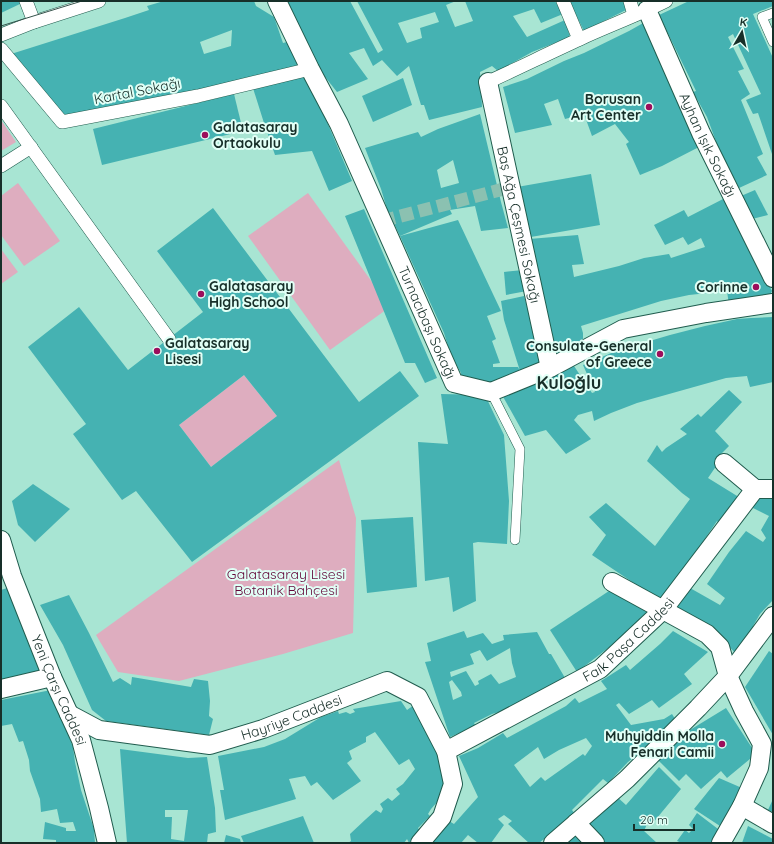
<svg xmlns="http://www.w3.org/2000/svg" width="774" height="844" font-family="Quicksand,sans-serif">
<rect width="100%" height="100%" fill="#a8e5d3"/>
<!-- green -->
<g fill="#deadbf">
<path d="M1,120L16,142L1,151Z"/>
<path d="M18,183L60,241L24,266L1,235V196Z"/>
<path d="M308,193L390,307L330,350L248,236Z"/>
<path d="M1,249L18,272L1,284Z"/>
<path d="M244,375L277,416L211,467L179,425Z"/>
<path d="M339,460L356,518L353,633L283,654L179,681L118,672L96,635Z"/>
</g>
<!-- building -->
<g fill="#45b2b2" fill-rule="evenodd">
<path d="M1,1H21L22,3L1,13Z"/>
<path d="M164,1H254L256,6L274,17L283,43L291,41L304,66L215,87L64,119L11,54L125,18L149,10L147,6ZM232,30L231,46L204,54L200,42Z"/>
<path d="M287,1H350L378,53L383,50L357,1H456L446,5L455,27L473,21L465,1H555L563,14L541,23L534,9L513,16L527,37L565,20L570,37L532,52L498,71L492,66L480,72L482,107L429,120L424,105H421L409,66L397,76L382,60L373,66L364,48L349,53L368,79L337,92L322,73L309,46L302,34ZM435,12L439,22L420,28L422,38L407,43L398,23Z"/>
<path d="M569,1H625L628,9L584,31Z"/>
<path d="M689,1H773V6L753,14L773,58V157L758,113L753,114L746,100L761,94L733,34L728,37L744,69L738,71L750,94L741,100L763,154L757,157L767,175L739,188L718,147L707,117L693,92L696,91L659,15Z"/>
<path d="M645,22L699,147L662,166L640,175L626,144L629,142L615,124L592,136L584,114L565,119L558,99L544,104L552,125L515,133L503,87L527,79L564,61L584,53L629,31Z"/>
<path d="M305,74L322,110L352,181L329,191L312,151L275,155L264,123L252,85Z"/>
<path d="M403,78L412,105L373,122L362,96Z"/>
<path d="M234,94L243,131L102,165L93,129Z"/>
<path d="M480,114L501,202L508,228L481,231L475,206L450,210L452,214L400,236L387,209L381,189L365,148L418,132L421,137L438,129ZM453,160L459,183L441,188L437,170Z"/>
<path d="M591,174L600,225L525,238L517,187Z"/>
<path d="M755,190L768,215L752,219L741,196Z"/>
<path d="M725,198L772,291L768,299L729,305L727,291L689,295L661,301L581,326L583,333V345L553,357L529,239L578,235L584,264L572,265L574,277L619,266L644,258L669,254L671,258L705,247L701,238L688,245L683,237L665,245L654,225L684,210L688,217Z"/>
<path d="M213,208L359,402L400,371L419,396L192,562L136,491L122,500L73,434L86,424L28,347L79,307L128,370L203,312L157,251ZM244,375L277,416L211,467L179,425Z"/>
<path d="M364,209L437,378L425,383L415,363H405L345,216Z"/>
<path d="M458,220L501,311L487,316L496,339L492,341L500,363L493,364V367H518L520,371L504,320L501,301L524,296L543,362L496,385L461,380V373L451,356L444,333L400,236Z"/>
<path d="M523,270L527,291L506,295L504,272Z"/>
<path d="M773,317V382L750,387L747,376L726,378L637,403L611,413L594,421L592,411L578,415L574,420L591,439L566,454L546,430L525,436L501,393L532,380L535,385L574,366L592,393L595,392L583,365L616,351L670,335L705,326L737,319L751,318Z"/>
<path d="M729,390L742,402L715,431L729,446L718,457L721,459L708,478L742,499L721,526L717,521L662,602L592,555L606,535L589,517L606,503L655,546L690,499L682,493L647,461L657,445L662,452L666,448L687,434L680,429L698,414L701,417Z"/>
<path d="M441,394L485,395L504,435L509,501L507,544L478,542L473,543L476,601L453,612L449,577L425,581L418,442L448,444Z"/>
<path d="M33,484L70,509L35,542L18,525L12,501Z"/>
<path d="M763,495L773,497V600L760,614L753,626L756,628L736,654L713,629L675,611L690,588L720,605L725,598L707,584L729,552L746,531L763,542L766,538L761,530L769,516L751,507Z"/>
<path d="M413,517L417,587L367,593L361,520Z"/>
<path d="M10,587L20,615L30,648L39,663L44,675L1,685V590Z"/>
<path d="M612,589L651,615L577,672L550,630Z"/>
<path d="M69,595L89,633L113,682L120,678L131,685L132,677L191,687L194,679L208,681L210,701L209,716L213,719L209,735L106,721L92,710L63,645L40,605Z"/>
<path d="M464,631L467,638L483,633L492,644L504,640L503,635L537,632L549,654H551L568,683L506,710L492,714L474,723L476,726L450,737L425,662L431,661L427,643ZM510,648L512,663L516,677L499,684L491,674L478,681L479,684L475,686L466,671L451,677L450,672L474,664L470,654L480,650L487,661ZM452,680L461,692L462,696L453,700L449,682Z"/>
<path d="M673,631L708,652L684,674L692,684L659,708L652,700L629,714L619,703L616,705L631,725L664,719L672,714L677,722L628,762L608,783L603,779L572,810L575,814L539,843H529L508,824L512,821L504,815L498,819L504,825L491,843H478L468,835L461,843H425L449,821L454,824L478,797L459,756L478,748L503,733L507,738L566,706L575,698L579,703L607,689L601,681L626,665L630,670L660,644ZM586,738L592,746L585,756L583,754L545,781L541,777L530,787L514,765L538,747L544,759L559,750Z"/>
<path d="M769,651L773,654V735L745,687Z"/>
<path d="M51,690L73,747L75,762L81,790L94,829L95,843H56V840L43,839L45,822L66,828V831H76L73,822L60,823L57,809L41,812L40,799L30,771L29,760L23,741L19,742L12,724L1,726V700Z"/>
<path d="M401,701L407,710L414,705L434,747L447,777L446,792L431,809L428,814L430,816L418,828L420,831L409,843L407,839L404,843H348L351,841L350,834L366,819L376,810L381,813L383,809L380,804L388,798L392,801L400,794L396,789L403,784L415,769L409,759L399,765L375,732L366,737V742L349,751L352,759L347,763L361,781L333,800L317,782L311,786L305,776L289,779L296,799L225,820L220,790H224L218,756L264,747L285,739L321,717L338,711L339,714L346,712L350,714L355,712L353,709Z"/>
<path d="M726,708L756,754L727,778L721,771L701,789L686,774L679,781L657,759L685,733Z"/>
<path d="M120,749L188,758L207,757L215,808L216,832L208,834L207,843H127ZM165,810H188L184,841L171,839L172,817H165Z"/>
<path d="M659,767L681,789L652,824H647L644,831L657,843H601L583,826L616,796L626,805Z"/>
<path d="M719,778L742,788L720,826L694,809Z"/>
<path d="M773,799V812L768,810Z"/>
<path d="M697,813L722,832L716,843H682L677,841L685,830L689,833L693,829L689,825Z"/>
<path d="M303,816L314,843H244L241,836Z"/>
<path d="M748,826L773,839V843H742Z"/>
<path d="M579,831L589,843H565Z"/>
<path d="M226,835L240,839L241,843H224Z"/>
</g>
<g fill="none" stroke-linecap="round" stroke-linejoin="round">
<!-- pedestrian-tunnel -->
<path stroke="#8bc1b1" stroke-width="13" stroke-dasharray="13 6" stroke-linecap="butt" d="M382,221L511,187"/>
<!-- service casing -->
<g stroke="#205c4e" stroke-width="10">
<g id="service">
<path d="M773,13L762,17L773,42"/>
<path d="M491,392L520,449L515,540"/>
</g>
</g>
<!-- pedestrian casing -->
<g stroke="#205c4e" stroke-width="14">
<g id="pedestrian">
<path d="M26,1L34,22"/>
<path d="M563,1L579,39"/>
<path d="M630,1L634,15"/>
<path d="M1,35L34,22L99,1"/>
<path d="M1,49L62,122L198,96L310,69"/>
<path d="M488,82C519,68 549,53 580,39C608,26 638,15 666,1"/>
<path d="M1,106L169,339"/>
<path d="M1,166L31,147"/>
</g>
</g>
<!-- minor casing -->
<g stroke="#205c4e" stroke-width="20">
<g id="minor">
<path id="s1" d="M277,1L310,69L339,124L454,383L491,392L550,368L623,329L706,313L773,303"/>
<path id="s2" d="M647,10L701,133L773,278"/>
<path id="s3" d="M488,82L550,368"/>
<path d="M724,463L755,489"/>
<path id="s4" d="M1,540L12,576L52,677L81,740L99,808L107,843"/>
<path d="M612,582L707,634L720,647L728,676L744,711L762,744L759,768L742,806L721,843"/>
<path d="M1,689L52,677"/>
<path id="s5" d="M69,714L99,730L210,745L263,729L387,681L418,697L446,751L453,784L442,817L420,843"/>
<path id="s6" d="M446,751L600,669L663,610L755,489H773"/>
<path d="M742,806L773,824"/>
<path d="M576,823L595,843"/>
<path d="M553,843L627,779L698,708L728,676L773,616"/>
</g>
</g>
<!-- service -->
<use href="#service" stroke="#fff" stroke-width="9"/>
<!-- pedestrian -->
<use href="#pedestrian" stroke="#fff" stroke-width="13"/>
<!-- minor -->
<use href="#minor" stroke="#fff" stroke-width="18"/>
<!-- tram -->
<path stroke="#34534b" stroke-width="1" d="M1,26L82,1"/>
</g>
<!-- markers -->
<g fill="#9c0e5c" stroke="#e1fff6" stroke-width="1.5">
<circle cx="649" cy="107" r="4"/>
<circle cx="205" cy="135" r="4"/>
<circle cx="756" cy="287" r="4"/>
<circle cx="201" cy="294" r="4"/>
<circle cx="157" cy="351" r="4"/>
<circle cx="660" cy="354" r="4"/>
<circle cx="722" cy="744" r="4"/>
</g>
<g text-anchor="middle" stroke-width="4" stroke-linejoin="round" paint-order="stroke">
<!-- street labels -->
<g font-size="14" fill="#172f29" stroke="#e1fff6">
<text transform="translate(137 91) rotate(-11)" y="5">Kartal Sokağı</text>
<text dy="5" stroke="none"><textPath href="#s2" startOffset="148">Ayhan Işık Sokağı</textPath></text>
<text dy="5" stroke="none"><textPath href="#s3" startOffset="146">Baş Ağa Çeşmesi Sokağı</textPath></text>
<text dy="5" stroke="none"><textPath href="#s1" startOffset="355">Turnacıbaşı Sokağı</textPath></text>
<text dy="5" stroke="none"><textPath href="#s6" startOffset="215">Faik Paşa Caddesi</textPath></text>
<text dy="5" stroke="none"><textPath href="#s4" startOffset="161">Yeni Çarşı Caddesi</textPath></text>
<text dy="5" stroke="none"><textPath href="#s5" startOffset="232">Hayriye Caddesi</textPath></text>
</g>
<!-- poi labels -->
<g font-size="14" font-weight="bold" fill="#172f29" stroke="#e1fff6" text-anchor="end">
<text x="641" y="104">Borusan<tspan x="641" dy="16">Art Center</tspan></text>
<text x="213" y="132" text-anchor="start">Galatasaray<tspan x="213" dy="16">Ortaokulu</tspan></text>
<text x="209" y="291" text-anchor="start">Galatasaray<tspan x="209" dy="16">High School</tspan></text>
<text x="748" y="292">Corinne</text>
<text x="165" y="348" text-anchor="start">Galatasaray<tspan x="165" dy="16">Lisesi</tspan></text>
<text x="652" y="351">Consulate-General<tspan x="652" dy="16">of Greece</tspan></text>
<text x="714" y="741">Muhyiddin Molla<tspan x="714" dy="16">Fenari Camii</tspan></text>
</g>
<!-- park labels -->
<g font-size="14" fill="#630839" stroke="#e1fff6">
<text x="286" y="579">Galatasaray Lisesi<tspan x="286" dy="16">Botanik Bahçesi</tspan></text>
</g>
<!-- district labels -->
<g font-size="18" font-weight="bold" fill="#172f29" stroke="#e1fff6">
<text x="569" y="389">Kuloğlu</text>
</g>
</g>
<!-- border -->
<rect width="774" height="844" fill="none" stroke="#172f29" stroke-width="4"/>
<!-- north arrow -->
<g transform="translate(742 32) rotate(9)" stroke="#e1fff6" stroke-width="3" paint-order="stroke">
<path d="M0-3L7 15L0 10L-7 15Z" fill="#172f29"/>
<text y="-6" font-size="11" font-weight="bold" text-anchor="middle" fill="#172f29">K</text>
</g>
<!-- scale -->
<path d="M634 824v6h60v-6" fill="none" stroke="#172f29" stroke-width="2"/>
<text x="640" y="824" font-size="12" fill="#172f29" stroke="#e1fff6" stroke-width="3" paint-order="stroke">20 m</text>
</svg>
